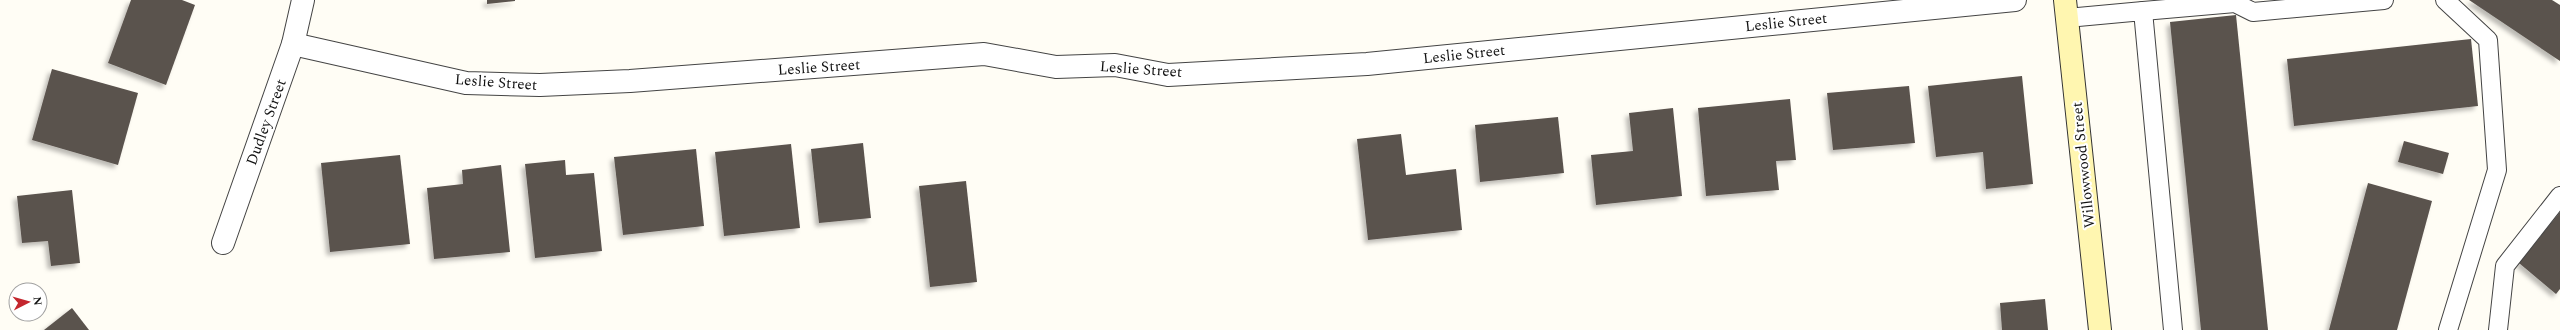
<svg xmlns="http://www.w3.org/2000/svg" width="2560" height="330" font-family="Spectral,serif">
<defs>
<filter id="shadow"><feDropShadow dx="-3.5" dy="3.5" stdDeviation="2" flood-color="#0004"/></filter>
</defs>
<rect width="100%" height="100%" fill="#fffdf5"/>
<!-- building -->
<g fill="#5a524d" filter="url(#shadow)">
<path d="M131,0H182L195,5L166,85L108,63Z"/>
<path d="M487,0H515V1L487,4Z"/>
<path d="M2469,0H2552L2560,5V61Z"/>
<path d="M2236,15L2268,330H2201L2170,22Z"/>
<path d="M2471,39L2478,106L2294,126L2287,59Z"/>
<path d="M52,69L138,93L118,165L32,140Z"/>
<path d="M2022,76L2033,184L1986,189L1983,152L1936,157L1928,86Z"/>
<path d="M1909,86L1915,143L1833,150L1827,93Z"/>
<path d="M1790,99L1796,160L1776,161L1779,190L1706,196L1698,108Z"/>
<path d="M1673,108L1682,196L1596,205L1591,155L1633,151L1629,113Z"/>
<path d="M1558,117L1564,173L1480,182L1475,125Z"/>
<path d="M1401,134L1406,175L1456,169L1462,230L1368,240L1357,139Z"/>
<path d="M2404,141L2449,153L2443,174L2398,162Z"/>
<path d="M863,143L871,218L819,223L811,149Z"/>
<path d="M791,144L800,228L724,236L715,152Z"/>
<path d="M696,149L704,226L623,235L614,157Z"/>
<path d="M400,155L410,244L330,252L321,163Z"/>
<path d="M565,160L566,175L594,173L602,251L535,258L525,164Z"/>
<path d="M501,165L510,252L434,259L427,188L463,184L462,170Z"/>
<path d="M966,181L977,282L930,287L919,186Z"/>
<path d="M2368,183L2432,201L2397,330H2329Z"/>
<path d="M72,190L80,263L51,266L48,241L22,243L17,196Z"/>
<path d="M2560,212V289L2556,294L2519,263Z"/>
<path d="M2045,299L2048,330H2002L2000,303Z"/>
<path d="M72,308L89,330H44Z"/>
</g>
<g fill="none" stroke-linecap="round" stroke-linejoin="round">
<!-- lane casing -->
<g stroke="#444" stroke-width="20">
<g id="lane">
<path d="M2445,0L2488,40L2497,170L2448,330"/>
<path d="M2143,11L2235,3L2253,12L2384,0"/>
<path d="M2067,18L2143,11L2173,330"/>
<path d="M2498,330L2505,266L2560,196"/>
</g>
</g>
<!-- street casing -->
<g stroke="#444" stroke-width="24">
<g id="street">
<path d="M293,44L466,83L540,85L630,81L984,54L1056,67L1115,65L1168,75L1367,64L2015,0"/>
<path d="M223,243L293,44L303,0"/>
</g>
</g>
<!-- secondary casing -->
<g stroke="#333" stroke-width="24">
<path id="secondary" d="M2065,0L2100,330"/>
</g>
<!-- lane -->
<use href="#lane" stroke="#fff" stroke-width="18"/>
<!-- street -->
<use href="#street" stroke="#fff" stroke-width="22"/>
<!-- secondary -->
<use href="#secondary" stroke="#fff6b0" stroke-width="22"/>
</g>
<g text-anchor="middle" stroke-width="4" stroke-linejoin="round" paint-order="stroke">
<!-- street labels -->
<g font-size="15" fill="#111" stroke="#fff">
<text transform="translate(1786 22) rotate(-6)" y="5">Leslie Street</text>
<text transform="translate(1464 54) rotate(-6)" y="5">Leslie Street</text>
<text transform="translate(819 67) rotate(-4)" y="5">Leslie Street</text>
<text transform="translate(1141 69) rotate(4)" y="5">Leslie Street</text>
<text transform="translate(496 82) rotate(4)" y="5">Leslie Street</text>
<text transform="translate(266 122) rotate(-70)" y="5">Dudley Street</text>
<text transform="translate(2083 165) rotate(-96)" y="5">Willowwood Street</text>
</g>
</g>
<!-- north arrow -->
<g transform="translate(28 302) rotate(84)"><circle r="19" fill="#ffffff" stroke="#a0a0a0"/>
<path d="M0-3L7 15L0 10L-7 15Z" fill="#c4262e"/>
<text y="-6" font-size="11" font-weight="bold" text-anchor="middle" fill="#111111">N</text>
</g>
</svg>
